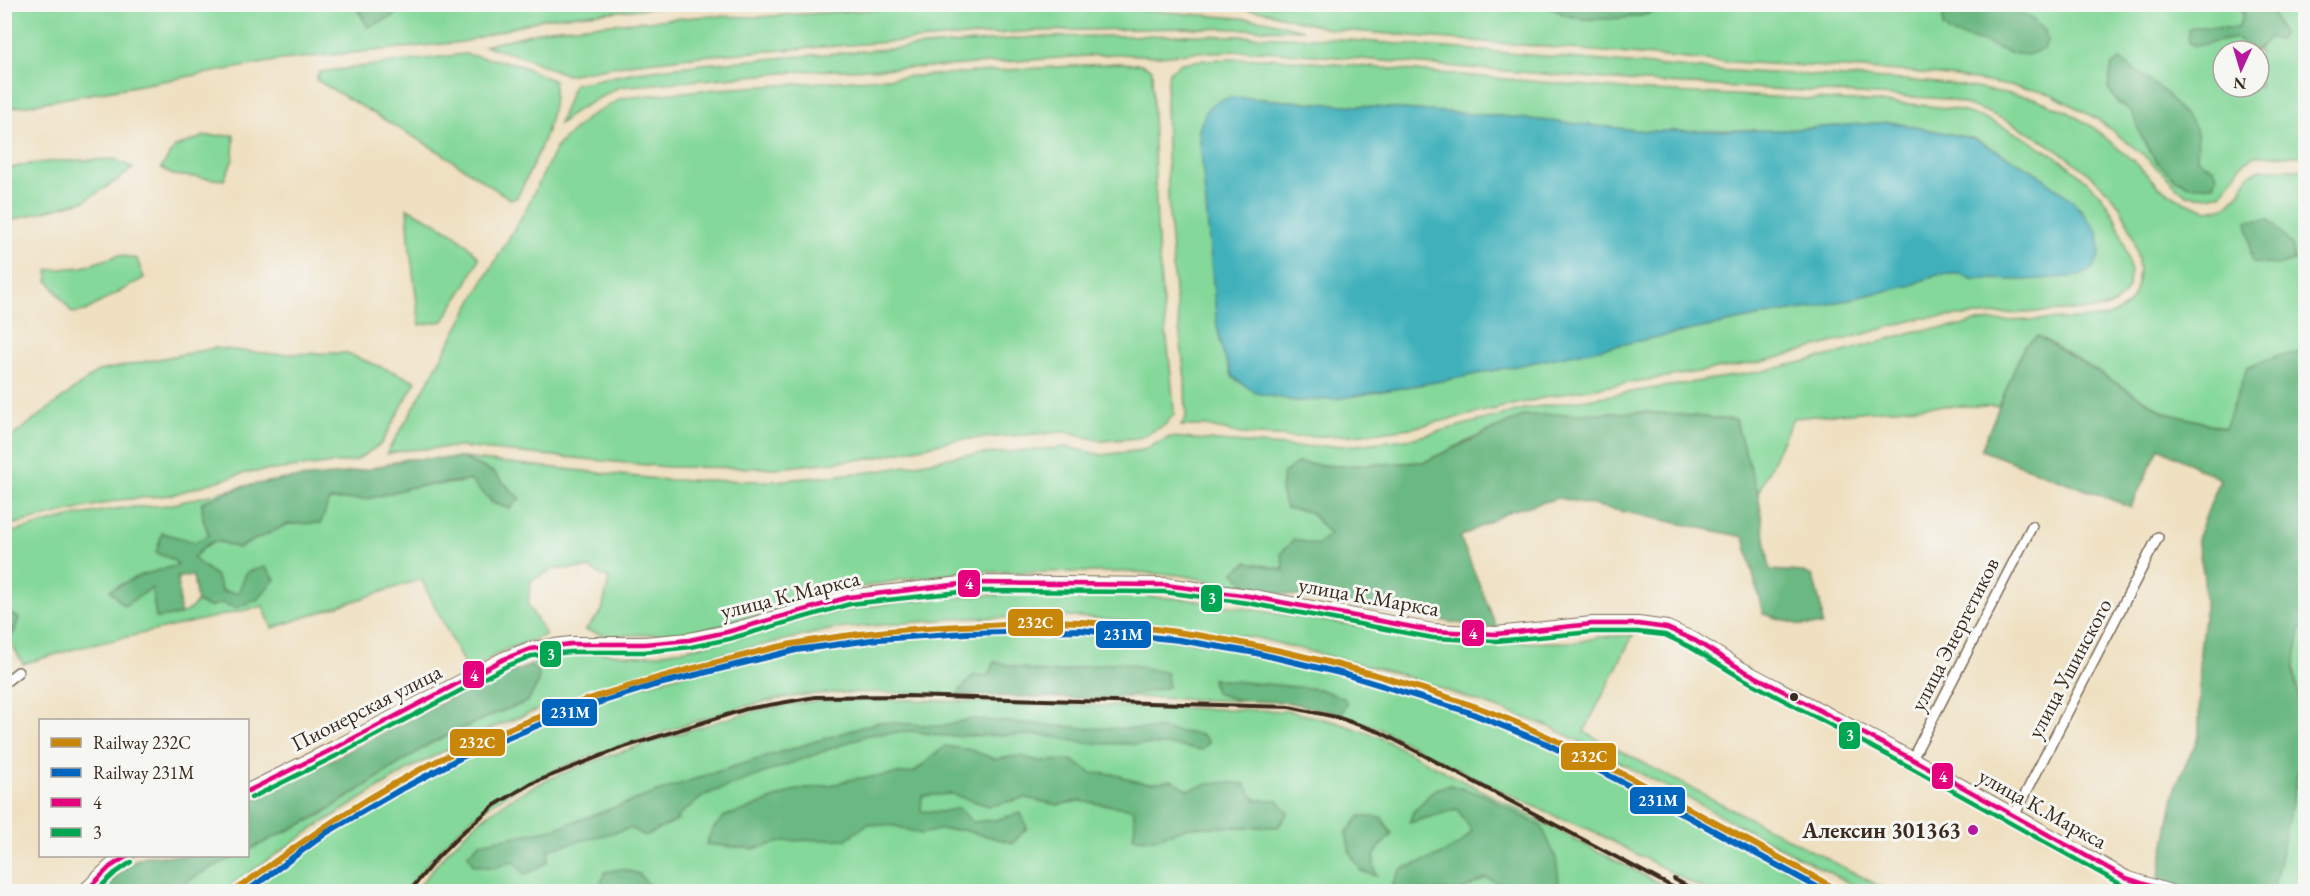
<svg xmlns="http://www.w3.org/2000/svg" width="2310" height="896" font-family="'EB Garamond',serif">
<rect width="100%" height="100%" fill="#f6f6f2"/>
<filter id="ink" filterUnits="userSpaceOnUse"><feTurbulence type="fractalNoise" baseFrequency=".0167" numOctaves="2"/><feDisplacementMap in="SourceGraphic" scale="12" xChannelSelector="R" yChannelSelector="G"/><feConvolveMatrix kernelMatrix="1 2 1 2 8 2 1 2 1" color-interpolation-filters="sRGB"/></filter>
<filter id="wash" filterUnits="userSpaceOnUse"><feTurbulence type="fractalNoise" baseFrequency=".008" numOctaves="4" result="noise"/><feDisplacementMap in="SourceGraphic" scale="24" xChannelSelector="R" yChannelSelector="G"/><feGaussianBlur stdDeviation="1.35" result="paint"/><feColorMatrix in="noise" values="0 0 0 0 0 0 0 0 0 0 0 0 0 0 0 0 0 1.4 0 .05"/><feComposite in="paint" operator="in"/></filter>
<g filter="url(#wash)">
<rect width="100%" height="100%" fill="#efe0c1"/>
<!-- green -->
<g fill="#84d89a" stroke="#60815c" stroke-width="1.5" fill-rule="evenodd">
<path d="M964,4L1079,5L1264,20L1303,30L1189,28L1035,31L701,56L629,64L567,75L520,56L484,46L549,29L708,16L757,17Z"/>
<path d="M1547,4C1572,28 1626,13 1657,10L1665,4L2305,5V156L2257,155L2241,165L2222,193L2210,197L2186,195L2142,154L2097,119L2051,94L2034,90L1957,77L1903,71L1714,61L1329,29L1262,11L1188,5ZM2223,51H2259V87H2223Z"/>
<path d="M5,5H355L368,27L394,16V5H685L546,18L463,42L281,60L5,109Z"/>
<path d="M1191,35L1326,38L1712,70L1903,80L1957,85L2034,98L2068,112L2094,128L2137,164L2159,187L2183,201L2207,210L2226,207L2240,193L2249,175L2260,169H2305V352L2277,356L2247,368L2226,428L2166,413L2038,336L2024,346L1999,406H1927L1793,418L1758,493L1735,420L1647,412L1594,415L1493,429L1424,462L1335,466L1297,463L1310,512L1330,534L1285,570L1247,562L1234,572L1249,588L1179,575L1133,572H971L906,579L846,590L725,625L681,633L608,636L585,630L602,611L609,579L589,568L554,569L531,580L528,605L546,635L500,652L468,672L421,579L272,628L263,606L74,649L23,664L9,638L14,632L5,605V534L73,516L122,508L169,505L245,486L202,502L203,519L209,535L172,559L179,565L139,576L110,590L124,606L152,587L156,618C172,616 187,616 197,602L209,607L222,603L236,608L247,572L238,593L222,591L216,576L192,558C214,539 211,538 238,548L288,524L320,523L329,500L367,499L412,487L457,483L470,480L485,493L492,503L509,508L493,472L462,458L666,480L776,481L879,471L958,456L1068,447L1102,455L1143,450L1170,437L1296,447L1356,445L1414,438L1524,409L1764,371L1840,353L1916,331L1961,326L1973,322L2101,318C2127,311 2133,305 2138,279C2140,268 2138,259 2136,248C2133,234 2127,218 2119,205C2110,191 2094,178 2080,167C2041,136 1997,112 1947,99L1629,81L1264,51L1196,52L1160,56L1115,54L934,67L806,71L619,87L577,110L559,124L574,84L637,72L703,64L1037,37Z"/>
<path d="M465,54L517,64L554,81C557,122 534,162 517,198L510,199L438,151L316,80L319,72Z"/>
<path d="M1268,58L1632,90L1910,104C1929,106 1949,107 1968,113C2013,127 2086,168 2110,209C2121,227 2125,246 2129,265C2133,289 2123,303 2101,309L1922,318L1762,362L1570,392L1411,428L1355,435L1293,437L1241,434L1206,426H1181L1186,418L1185,379L1175,292L1168,200L1166,98L1169,72L1182,63L1201,60ZM1233,97L1500,116L1646,131L1783,130L1890,122L1975,139L2035,172L2072,200L2085,214L1972,279L1961,274H1937L1912,285L1811,308L1771,314L1447,380L1336,399L1294,401L1256,392L1233,378L1223,353L1199,130Z"/>
<path d="M1117,63L1141,64L1152,69C1154,144 1155,220 1162,295C1166,335 1172,374 1174,414L1165,425L1139,438L1102,441L1067,432L955,440L874,458L776,468L667,467L460,447L406,450L386,454L408,418L485,278L524,213L557,146L588,117L622,98L703,90Z"/>
<path d="M234,135L233,159L224,180L173,175L161,168L175,147L205,136Z"/>
<path d="M114,159L133,168L119,179L86,200L5,222V170C36,159 80,161 114,159Z"/>
<path d="M407,208C435,222 459,233 479,258L467,283L443,321L420,325L410,249Z"/>
<path d="M119,255L137,259L144,278L85,311L72,313L48,280V270L83,267Z"/>
<path d="M214,348L273,354L346,353L416,381L381,444L355,461L245,473L171,495L119,500L5,526V442L98,371Z"/>
<path d="M1080,592L1185,599L1466,643L1578,642L1599,637L1633,635L1584,732L1889,891H1864L1579,741L1548,726L1399,674L1257,638L1181,627L1079,617L965,618L834,629L674,665L558,702L494,727L416,765L322,823L222,891L172,892C193,878 221,856 248,856V850L322,814L429,744L494,714L527,702L538,684L539,672L529,666C536,662 545,656 553,654C582,646 619,658 649,655C711,648 770,625 831,613C913,596 997,594 1080,592Z"/>
<path d="M2305,624V726C2299,698 2284,648 2305,624Z"/>
<path d="M967,630C1038,631 1110,630 1181,640C1296,656 1411,688 1519,732C1574,754 1626,784 1678,812C1726,838 1775,862 1824,887L1821,892L1707,891L1591,830L1559,818L1491,786L1380,729L1341,714L1346,704L1239,682L1213,679L1215,693L1242,701L1125,697L1168,687C1131,664 1126,659 1081,667C1074,668 1066,672 1058,672C1037,673 1015,667 994,662L988,676L974,675L956,695C910,693 862,691 816,694C762,698 712,716 662,733C605,751 544,769 494,802C459,825 431,859 405,891L242,892C308,845 374,801 446,764C555,707 675,673 795,648C851,636 910,634 967,630Z"/>
<path d="M908,700L1289,711L1336,722L1379,737L1674,891L414,892C439,861 464,830 497,808C545,774 620,752 677,734C723,720 769,704 818,701C848,699 878,700 908,700Z"/>
<path d="M2305,740V891H2273Z"/>
</g>
<!-- forest -->
<g fill="#6bb882" stroke="#537150" stroke-width="1.5">
<path d="M2269,4L2282,34L2279,40L2268,39L2256,51L2236,38L2195,46L2189,43L2188,30L2194,27L2238,28L2244,12L2233,5Z"/>
<path d="M355,5H394V16L368,27Z"/>
<path d="M1547,5H1665C1660,8 1654,12 1648,14C1637,18 1590,21 1577,18C1567,16 1554,11 1547,5Z"/>
<path d="M1945,5H2009L2031,18L2045,31L2047,41L2044,49L2027,55L2009,53L1984,42L1950,33L1943,27V9Z"/>
<path d="M2121,60L2167,94C2173,108 2190,115 2196,129C2199,137 2197,150 2197,159L2214,168L2217,176L2214,185L2189,186L2174,178L2155,160L2141,136L2132,112L2118,103L2108,88L2112,65Z"/>
<path d="M2269,219L2293,247L2294,261L2279,265L2253,263C2249,249 2250,235 2247,221Z"/>
<path d="M2038,336L2166,413L2225,428L2247,368L2277,356L2305,352L2306,624L2300,631L2293,671L2305,726V740L2273,891H2191L2158,882L2176,785L2199,736L2200,652L2205,608L2204,577L2197,539L2220,479L2159,448L2131,507L1981,450L2024,346Z"/>
<path d="M1647,412L1735,420L1758,493L1770,570L1803,572L1813,576L1822,611V625H1800L1763,614L1744,537L1559,498L1510,511L1460,537L1497,628L1456,623L1249,588L1234,572L1248,562L1284,570L1281,553L1294,539L1317,545L1330,534L1310,512L1286,508L1281,490L1283,474L1297,463L1335,466L1424,462L1525,415Z"/>
<path d="M462,458L493,472L520,499L509,509C492,503 482,493 470,480L412,487L367,499L329,500L321,523L288,524L238,548C212,538 213,538 193,558L216,576L222,591L238,593L247,572L265,567L275,579L258,599L236,608L222,603L209,607L197,602L193,576L178,577L180,615L156,618L152,588L124,606L110,590L139,576L178,565L172,559L156,553L162,533L195,542L209,535L203,519L202,502L245,486L286,479L334,475L369,469L406,459Z"/>
<path d="M5,605L7,612L19,618L14,632L9,638L5,634Z"/>
<path d="M994,662L1041,672H1061L1080,667L1120,662L1167,673L1168,687L1125,697L1103,699L956,695L974,675L988,676Z"/>
<path d="M529,666L539,672L538,684L527,702L494,714L429,744L322,814L248,850V803L465,691Z"/>
<path d="M1212,679L1320,689L1344,698L1347,704L1341,714L1286,702L1242,701L1215,693Z"/>
<path d="M972,719L1087,728L1161,729L1203,735L1209,742L1202,750L1171,745L1086,743L1043,735L943,736L911,731L868,735L705,795L677,817L678,820L645,836L631,828L549,849L548,862L525,875L514,861L494,868L473,865L468,854L480,843L554,829L700,777L878,722L941,726Z"/>
<path d="M945,746L971,750L995,759L1020,756L1040,761L1071,760L1092,773L1114,774L1135,781L1152,783L1172,780L1189,790C1209,782 1223,781 1244,784L1256,800H1278L1288,813L1278,827H1189L1154,839L1133,838L1135,824L1133,809L1080,801L1058,805L1025,798L989,806L951,794L922,796L921,811L941,812L959,808L972,822L995,820L1021,813L1027,828L1013,843L963,830H939L921,834L895,826L868,824L846,839L785,841L753,849L706,844L712,830L725,816L749,809L792,791L831,785L853,779L914,772Z"/>
<path d="M1450,785L1484,795L1542,827L1556,858L1559,881L1553,891H1505V886L1486,878L1461,891H1400L1392,884L1401,869L1438,856L1460,844L1472,831L1457,809L1409,823L1413,812L1435,789Z"/>
<path d="M1360,816L1382,818L1392,834C1377,850 1369,854 1377,876L1361,871L1350,853L1346,833Z"/>
<path d="M145,856H236L199,874L172,891H100L134,861Z"/>
<path d="M622,869L639,874L650,886L646,891H598L605,872Z"/>
</g>
<!-- water -->
<path fill="#41b1bb" stroke="#3e6e6c" stroke-width="1.5" d="M1233,97L1500,116L1646,131L1783,130L1890,122L1975,139L2035,172L2072,200L2098,232L2100,254L2093,268L2080,276L2027,280L1972,279L1961,274H1937L1912,285L1811,308L1771,314L1447,380L1336,399L1295,401L1256,393L1233,377L1223,353L1217,326L1199,130C1206,108 1209,101 1233,97Z"/>
</g>
<g filter="url(#ink)">
<g fill="none" stroke-linecap="round" stroke-linejoin="round">
<!-- street casing -->
<g stroke="#7a6a57" stroke-width="12">
<g id="street">
<path d="M4,683L18,672"/>
<path d="M1912,759L2032,526"/>
<path d="M2014,816L2158,537"/>
</g>
</g>
<!-- secondary casing -->
<g stroke="#7a6a57" stroke-width="16">
<g id="secondary">
<path d="M248,791L335,748L504,659L530,649L571,644H644L689,640L727,632L849,597L970,583L1165,585L1249,596L1433,631L1496,634L1592,624H1638L1667,628L1694,640L1741,669L1912,759L2126,878L2170,892"/>
<path d="M84,892L110,867L127,856"/>
</g>
</g>
<!-- street -->
<use href="#street" stroke="#fff" stroke-width="9"/>
<!-- secondary -->
<use href="#secondary" stroke="#fff" stroke-width="14"/>
<!-- rail -->
<g stroke="#3b2a1e" stroke-width="4">
<path d="M1674,879L1698,892"/>
<path d="M409,892L436,859L463,832L495,805L530,784L618,749L746,709L815,697L907,696L1289,707L1336,717L1380,732L1682,892"/>
</g>
<!-- bus-1 casing -->
<g stroke="#f6f6f2" stroke-width="9">
<g id="bus-1">
<path d="M248,791L335,748L504,659L530,649L571,644H644L689,640L727,632L849,597L970,583L1165,585L1249,596L1433,631L1496,634L1592,624H1638L1667,628L1694,640L1741,669L1912,759L2126,878L2168,892"/>
<path d="M85,892L110,867L127,856"/>
</g>
</g>
<!-- bus-2 casing -->
<g stroke="#f6f6f2" stroke-width="9">
<g id="bus-2">
<path d="M251,798L338,755L507,666L532,656L571,652H644L691,647L729,639L850,604L970,591L1164,592L1248,603L1433,638L1496,641L1592,632H1637L1665,635L1690,647L1738,676L1908,766L2122,885L2144,892"/>
<path d="M95,892L115,873L131,862"/>
</g>
</g>
<!-- bus-1 -->
<use href="#bus-1" stroke="#e5007d" stroke-width="4.5"/>
<!-- bus-2 -->
<use href="#bus-2" stroke="#00a651" stroke-width="4.5"/>
<!-- rail-1 casing -->
<g stroke="#f6f6f2" stroke-width="10">
<path id="rail-1" d="M233,892C305,839 378,787 460,750C544,711 632,683 722,661C747,655 772,647 798,643C860,632 924,627 987,625C1019,624 1051,620 1082,622C1210,630 1351,663 1471,705C1523,723 1572,748 1621,773C1695,811 1769,852 1842,892"/>
</g>
<!-- rail-2 casing -->
<g stroke="#f6f6f2" stroke-width="10">
<path id="rail-2" d="M246,892L326,833L398,791L462,757L565,714L607,700L655,685L796,650L879,639L966,633L1080,630L1179,640L1256,653L1344,674L1468,712L1547,744L1663,803L1826,892"/>
</g>
<!-- rail-1 -->
<use href="#rail-1" stroke="#c88708" stroke-width="6"/>
<!-- rail-2 -->
<use href="#rail-2" stroke="#0065bd" stroke-width="6"/>
</g>
</g>
<!-- markers -->
<circle fill="#3b2a1e" stroke="#f6f6f2" stroke-width="2" cx="1794" cy="697" r="5"/>
<circle fill="#b5179e" stroke="#f6f6f2" stroke-width="2" cx="1973" cy="830" r="6"/>
<g text-anchor="middle" stroke-width="6" stroke-linejoin="round" paint-order="stroke">
<!-- street labels -->
<g font-size="22" fill="#3b2a1e" stroke="#f6f6f2">
<text transform="translate(790 594) rotate(-14)" y="8">улица К.Маркса</text>
<text transform="translate(1369 596) rotate(10)" y="8">улица К.Маркса</text>
<text transform="translate(1954 634) rotate(-63)" y="8">улица Энергетиков</text>
<text transform="translate(2069 668) rotate(-62)" y="8">улица Ушинского</text>
<text transform="translate(366 707) rotate(-27)" y="8">Пионерская улица</text>
<text transform="translate(2043 808) rotate(29)" y="8">улица К.Маркса</text>
</g>
<!-- poi labels -->
<g font-size="22" font-weight="bold" fill="#3b2a1e" stroke="#f6f6f2" text-anchor="end">
<text x="1961" y="838">Алексин 301363</text>
</g>
</g>
<g stroke="#f6f6f2" stroke-width="2">
<rect x="957" y="569" width="24" height="29" rx="6" fill="#e5007d"/>
<rect x="1200" y="584" width="23" height="29" rx="6" fill="#00a651"/>
<rect x="1007" y="608" width="57" height="29" rx="6" fill="#c88708"/>
<rect x="1461" y="619" width="24" height="28" rx="6" fill="#e5007d"/>
<rect x="1095" y="620" width="57" height="29" rx="6" fill="#0065bd"/>
<rect x="539" y="640" width="23" height="28" rx="6" fill="#00a651"/>
<rect x="462" y="660" width="23" height="29" rx="6" fill="#e5007d"/>
<rect x="541" y="698" width="57" height="29" rx="6" fill="#0065bd"/>
<rect x="1838" y="721" width="23" height="29" rx="6" fill="#00a651"/>
<rect x="449" y="728" width="57" height="29" rx="6" fill="#c88708"/>
<rect x="1560" y="742" width="57" height="29" rx="6" fill="#c88708"/>
<rect x="1931" y="762" width="23" height="28" rx="6" fill="#e5007d"/>
<rect x="1629" y="786" width="57" height="29" rx="6" fill="#0065bd"/>
</g>
<g font-size="16" text-anchor="middle" font-weight="bold" fill="#fff">
<text x="969" y="589">4</text>
<text x="1212" y="604">3</text>
<text x="1035" y="628">232C</text>
<text x="1473" y="639">4</text>
<text x="1123" y="640">231М</text>
<text x="551" y="660">3</text>
<text x="474" y="681">4</text>
<text x="570" y="718">231М</text>
<text x="1850" y="741">3</text>
<text x="477" y="748">232C</text>
<text x="1589" y="762">232C</text>
<text x="1943" y="782">4</text>
<text x="1658" y="806">231М</text>
</g>
<!-- margin -->
<rect width="2310" height="896" fill="none" stroke="#f6f6f2" stroke-width="24"/>
<!-- legend -->
<rect x="39" y="719" width="210" height="138" fill="#f6f6f2" stroke="#aba49d" stroke-width="1.5"/>
<rect x="51" y="738" width="30" height="9" fill="#c88708" stroke="#aba49d" stroke-width="1.5"/>
<text x="93" y="749" font-size="18" fill="#3b2a1e">Railway 232C</text>
<rect x="51" y="768" width="30" height="9" fill="#0065bd" stroke="#aba49d" stroke-width="1.5"/>
<text x="93" y="779" font-size="18" fill="#3b2a1e">Railway 231М</text>
<rect x="51" y="798" width="30" height="9" fill="#e5007d" stroke="#aba49d" stroke-width="1.5"/>
<text x="93" y="809" font-size="18" fill="#3b2a1e">4</text>
<rect x="51" y="828" width="30" height="9" fill="#00a651" stroke="#aba49d" stroke-width="1.5"/>
<text x="93" y="839" font-size="18" fill="#3b2a1e">3</text>
<!-- north arrow -->
<g transform="translate(2241 69) rotate(184)"><circle r="28" fill="#f6f6f2" stroke="#aba49d" stroke-width="1.5"/>
<path d="M0-4.5L10 22L0 15L-10 22Z" fill="#b5179e"/>
<text y="-9" font-size="16" font-weight="bold" text-anchor="middle" fill="#3b2a1e">N</text>
</g>
</svg>
